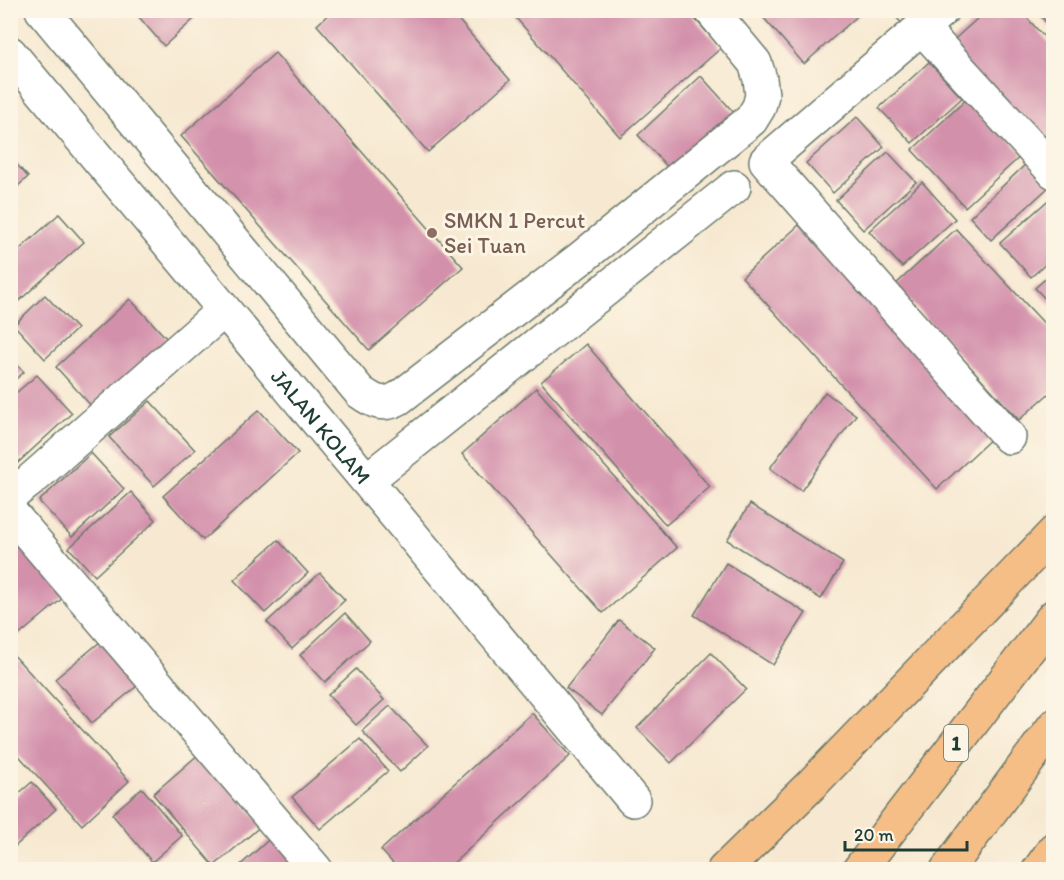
<svg xmlns="http://www.w3.org/2000/svg" width="1064" height="880" font-family="Itim,sans-serif">
<rect width="100%" height="100%" fill="#fcf5e5"/>
<filter id="ink" filterUnits="userSpaceOnUse"><feTurbulence type="fractalNoise" baseFrequency=".0167" numOctaves="2"/><feDisplacementMap in="SourceGraphic" scale="12" xChannelSelector="R" yChannelSelector="G"/><feConvolveMatrix kernelMatrix="1 2 1 2 8 2 1 2 1" color-interpolation-filters="sRGB"/></filter>
<filter id="wash" filterUnits="userSpaceOnUse"><feTurbulence type="fractalNoise" baseFrequency=".008" numOctaves="4" result="noise"/><feDisplacementMap in="SourceGraphic" scale="24" xChannelSelector="R" yChannelSelector="G"/><feGaussianBlur stdDeviation="1.35" result="paint"/><feColorMatrix in="noise" values="0 0 0 0 0 0 0 0 0 0 0 0 0 0 0 0 0 1.4 0 .05"/><feComposite in="paint" operator="in"/></filter>
<g filter="url(#wash)">
<rect width="100%" height="100%" fill="#f7e9d1"/>
<g id="blocks">
<!-- building -->
<g fill="#d390ab">
<path d="M133,10H204L164,46Z"/>
<path d="M333,10H450L510,80L428,152L317,25Z"/>
<path d="M509,10H687L721,48L620,137Z"/>
<path d="M770,10H864L804,64L763,17Z"/>
<path d="M890,10H934L909,32Z"/>
<path d="M987,10H1020L1054,48V162L948,45Z"/>
<path d="M1035,10H1054V31Z"/>
<path d="M275,53L463,267L369,350L181,136Z"/>
<path d="M929,62L962,98L912,143L879,108Z"/>
<path d="M701,76L737,116L674,174L638,135Z"/>
<path d="M970,96L1023,154L965,207L912,150Z"/>
<path d="M857,117L884,147L833,193L806,163Z"/>
<path d="M888,152L916,182L863,230L836,200Z"/>
<path d="M10,157L28,177L10,193Z"/>
<path d="M1028,162L1050,186L991,240L970,217Z"/>
<path d="M922,182L955,219L902,267L869,231Z"/>
<path d="M1054,195V257L1031,277L1000,243Z"/>
<path d="M59,214L84,242L19,301L10,291V258Z"/>
<path d="M799,225L993,437L937,489L742,277Z"/>
<path d="M956,229L1054,334V389L1019,420L895,285Z"/>
<path d="M1054,271V308L1035,288Z"/>
<path d="M45,295L77,329L45,359L14,325Z"/>
<path d="M130,299L169,341L94,409L56,367Z"/>
<path d="M586,344L710,487L666,525L541,382Z"/>
<path d="M10,358L24,372L10,384Z"/>
<path d="M37,375L72,413L10,470V398Z"/>
<path d="M536,388L677,548L603,613L462,454Z"/>
<path d="M825,392L856,415L801,491L770,468Z"/>
<path d="M150,401L195,450L154,486L109,437Z"/>
<path d="M259,410L298,453L203,540L163,496Z"/>
<path d="M91,453L124,489L72,537L39,501Z"/>
<path d="M131,492L156,520L95,576L69,548Z"/>
<path d="M750,504L843,563L821,599L727,540Z"/>
<path d="M10,522L70,592L18,636L10,627Z"/>
<path d="M278,540L308,573L265,613L234,580Z"/>
<path d="M726,563L806,613L773,665L694,615Z"/>
<path d="M320,573L345,600L292,649L267,622Z"/>
<path d="M345,613L370,641L325,682L300,655Z"/>
<path d="M619,620L655,648L602,715L566,688Z"/>
<path d="M106,637L143,681L92,723L55,679Z"/>
<path d="M10,651L129,781L82,825L10,746Z"/>
<path d="M711,653L746,689L671,763L637,728Z"/>
<path d="M356,669L384,700L356,725L328,695Z"/>
<path d="M390,706L428,746L400,772L362,731Z"/>
<path d="M532,713L570,756L446,870H399L381,850Z"/>
<path d="M360,739L388,771L320,829L292,797Z"/>
<path d="M200,753L262,825L214,866L153,794Z"/>
<path d="M32,782L56,809L10,851V801Z"/>
<path d="M142,788L182,836L152,862L112,814Z"/>
<path d="M275,834L306,870H235Z"/>
</g>
</g>
</g>
<g filter="url(#ink)">
<use href="#blocks" fill-opacity="0" stroke="#6b796b" stroke-width="1.5"/>
<g fill="none" stroke-linecap="round" stroke-linejoin="round">
<!-- minor casing -->
<g stroke="#6b796b" stroke-width="36">
<g id="minor">
<path d="M42,10L360,392C374,402 383,407 399,398L581,258L751,120L759,107L762,95L760,79L755,63L711,10"/>
<path d="M942,10L766,161L1009,437"/>
<path d="M922,28L1054,172"/>
<path id="s1" d="M10,53L633,800"/>
<path d="M367,480L734,187"/>
<path d="M10,494L14,493L31,480L224,310"/>
<path d="M10,512L316,870"/>
</g>
</g>
<!-- highway casing -->
<g stroke="#6b796b" stroke-width="36">
<g id="highway">
<path d="M724,870L810,786L1054,533"/>
<path d="M859,870L1054,616"/>
<path d="M947,870L1054,726"/>
<path d="M1039,870L1054,849"/>
</g>
</g>
<!-- minor -->
<use href="#minor" stroke="#fff" stroke-width="33"/>
<!-- highway -->
<use href="#highway" stroke="#f6be87" stroke-width="33"/>
</g>
</g>
<!-- markers -->
<circle fill="#8d6e63" stroke="#fcf5e5" stroke-width="2" cx="432" cy="233" r="6"/>
<g text-anchor="middle" stroke-width="6" stroke-linejoin="round" paint-order="stroke">
<!-- shield labels -->
<rect fill="#fcf5e5" stroke="#617469" stroke-width="1.5" x="944" y="725" width="24" height="36" rx="4.5"/>
<g font-size="21" font-weight="bold" fill="#1f3d34">
<text x="956" y="750">1</text>
</g>
<!-- education labels -->
<g font-size="22" fill="#785e54" stroke="#fcf5e5" text-anchor="start">
<text x="444" y="228">SMKN 1 Percut<tspan x="444" dy="25">Sei Tuan</tspan></text>
</g>
<!-- street labels -->
<g font-size="22" fill="#1f3d34" stroke="#fcf5e5">
<text dy="8" stroke="none"><textPath href="#s1" startOffset="486">JALAN KOLAM</textPath></text>
</g>
</g>
<!-- margin -->
<rect width="1064" height="880" fill="none" stroke="#fcf5e5" stroke-width="36"/>
<!-- scale -->
<path d="M845 841v9h122v-9" fill="none" stroke="#1f3d34" stroke-width="3"/>
<text x="854" y="841" font-size="18" fill="#1f3d34" stroke="#fcf5e5" stroke-width="4.5" paint-order="stroke">20 m</text>
</svg>
